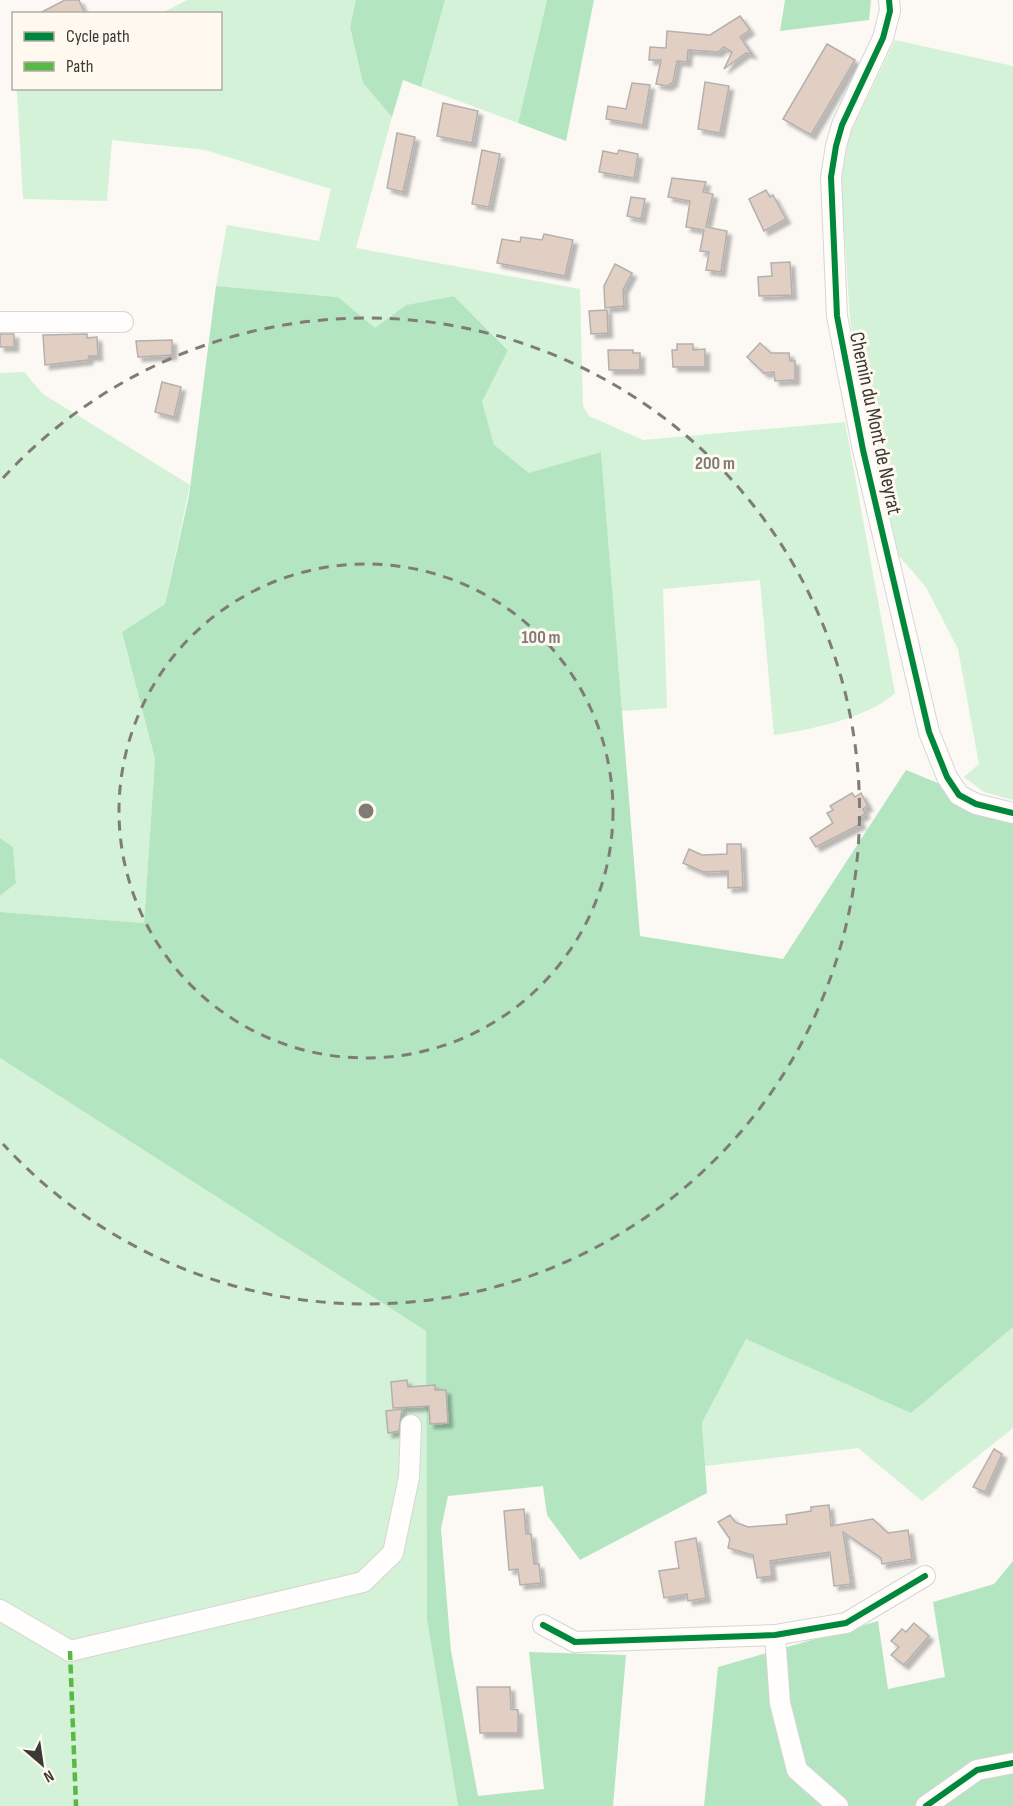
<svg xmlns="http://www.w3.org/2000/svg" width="1013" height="1806" font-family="'Sofia Sans Condensed',sans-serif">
<defs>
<filter id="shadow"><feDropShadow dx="4.5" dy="4.5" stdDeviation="1.5" flood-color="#0004"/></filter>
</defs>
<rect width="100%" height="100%" fill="#fcf8f4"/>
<!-- green -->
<g fill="#d3f2d8">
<path d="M187,0H356L350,27L363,83L392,117L356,248L580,289L583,406L589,416L643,440L845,422L895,693C868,718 810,730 774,735L760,580L663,589L667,708L621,711L601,452L528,474L493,445L482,402L508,349L454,296L406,305L375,329L338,297L216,286L227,225L319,241L331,189L205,150L112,140L107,201L23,199L17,91L22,88H220V14L162,13Z"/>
<path d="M445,0H547L518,123L421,87Z"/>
<path d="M895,40L1013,66V800L984,792L964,777L979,764L958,649L926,587L899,556L861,396L850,318L841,182L849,136Z"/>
<path d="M24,372L43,394L190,485L165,604L122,632L155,759L144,923L0,912V896L16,883L13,847L0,838V373Z"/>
<path d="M0,1058L426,1331L427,1620L458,1806H0Z"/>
<path d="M1013,1327V1428L922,1501L858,1448L705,1466L702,1423L746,1339L911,1412Z"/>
</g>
<!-- forest -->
<g fill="#b4e5c1">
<path d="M356,0H445L421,87L403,80L392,117L363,83L350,27Z"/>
<path d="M547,0H594L566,141L518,123Z"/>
<path d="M785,0H871L869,20L780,31Z"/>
<path d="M216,286L338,297L375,328L406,305L454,296L508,350L482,402L494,445L529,473L601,452L640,936L783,959L906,770L1013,814V1327L911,1413L746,1339L702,1423L707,1493L580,1560L547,1515L543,1486L448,1496L441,1529L451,1651L478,1796L544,1789L529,1652L626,1655L613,1806H458L427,1620L426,1331L0,1058V912L144,923L155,759L122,632L165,604L189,496Z"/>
<path d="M0,838L13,847L16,883L0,896Z"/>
<path d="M1013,1561V1806H704L718,1667L878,1621L888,1689L945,1677L933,1602L994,1584Z"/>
</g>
<!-- building -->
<g fill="#e2cfc4" stroke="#b4b0ae" stroke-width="1.5" filter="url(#shadow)">
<path d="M65,0H79L85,14H38Z"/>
<path d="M740,16L750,30L740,37L752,54L746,53L724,69L732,52L724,47L718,52L688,50L687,62L677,61L673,82L667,86L656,84L661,60H649L650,47L666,48L667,31L710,35Z"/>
<path d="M827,44L855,60L811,135L783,119Z"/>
<path d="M705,82L729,86L720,133L698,129Z"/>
<path d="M632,83L650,85L643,125L606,119L608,106L626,109Z"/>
<path d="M443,103L478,111L472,143L437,136Z"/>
<path d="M397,133L415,137L403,192L387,188Z"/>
<path d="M482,150L500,154L489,207L472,204Z"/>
<path d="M619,150L638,154L634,178L599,172L603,151L617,154Z"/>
<path d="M672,178L706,182L703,192L713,194L706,227L727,231L721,272L706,270L709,252L700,251L704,230L686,227L690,201L668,197Z"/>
<path d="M766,190L770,197L773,195L786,219L764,231L749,199Z"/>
<path d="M631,197L645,199L641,219L627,216Z"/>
<path d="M544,234L573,240L565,276L497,263L502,239L520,242L521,237L542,240Z"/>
<path d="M790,262L792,295L759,296L758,277L772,276L771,263Z"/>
<path d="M615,264L632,273L623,290L624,306L605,308L604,286Z"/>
<path d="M607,310L608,333L591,334L589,311Z"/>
<rect x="0" y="334" width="14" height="13"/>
<path d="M87,334V338L97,337L98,356H89L88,360L45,365L43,335Z"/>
<path d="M172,340V355L138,357L136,341Z"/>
<path d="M760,343L771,353H789L790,361H795V380L775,381L774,372L764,373L747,357Z"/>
<path d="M677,344H693V350L705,349V367H673L672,350H677Z"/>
<path d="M608,350H633V353H640V370H609Z"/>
<path d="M162,382L181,387L174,417L155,412Z"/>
<path d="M852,793L855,797L861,793L868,806L863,809L865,814L858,818L861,824L816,847L810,838L833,823L827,813L833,810L830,806Z"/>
<path d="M727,844H741L743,887L728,888V871L703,872L683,863L689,849L702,855L727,854Z"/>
<path d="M407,1380L408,1387L435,1385V1390H446L448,1423L430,1424L429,1406L393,1408L391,1382Z"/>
<path d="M402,1409L399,1431L388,1433L386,1411Z"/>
<path d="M994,1449L1002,1454L985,1492L973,1487Z"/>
<path d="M829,1505L831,1526L873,1519L888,1533L908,1530L912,1559L882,1564L881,1558L843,1532L851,1584L834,1586L830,1552L770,1561L772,1576L757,1578L753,1555L728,1548L730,1539L718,1522L730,1515L735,1522L748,1527L787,1524L786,1515L811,1511V1507Z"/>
<path d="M524,1509L526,1534H531L534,1564H539L541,1583L520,1585L518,1569L509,1570L504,1511Z"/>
<path d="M696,1538L706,1598L688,1601L687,1594L664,1598L659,1571L679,1568L675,1542Z"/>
<path d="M914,1623L929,1636L904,1665L891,1655L899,1647L891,1641L902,1629L906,1632Z"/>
<path d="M477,1687H510L511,1709L518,1710V1733H480Z"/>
</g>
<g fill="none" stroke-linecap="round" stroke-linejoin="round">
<!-- minor casing -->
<g stroke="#d8d5d2" stroke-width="22">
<g id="minor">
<path d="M889,0L890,11L883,38L842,125L836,146L831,177L837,316L863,450L929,732L947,777L959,795L976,804L1013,813"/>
<path d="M0,322H123"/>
<path d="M0,1610L70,1651L363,1582L393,1553L409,1477L411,1425"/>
<path d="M543,1625L575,1642L775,1635L846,1623L925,1576"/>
<path d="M775,1635L780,1703L797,1770L838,1806"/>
<path d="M926,1806L977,1770L1013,1763"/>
</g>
</g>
<!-- minor -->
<use href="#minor" stroke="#fffefd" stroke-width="20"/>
<!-- quiet -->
<path stroke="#58b947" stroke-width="4.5" stroke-dasharray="9 4.5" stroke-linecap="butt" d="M70,1651L76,1806"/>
<!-- cycleway casing -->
<g stroke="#fff9f0" stroke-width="10">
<g id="cycleway">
<path d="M889,0L890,11L883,38L842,125L836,146L831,177L837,316L863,450L929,732L947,777L959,795L976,804L1013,813"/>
<path d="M543,1625L575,1642L775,1635L846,1623L925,1576"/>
<path d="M926,1806L977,1770L1013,1763"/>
</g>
</g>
<!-- cycleway -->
<use href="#cycleway" stroke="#00873e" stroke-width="6"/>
</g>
<!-- distance rings -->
<g fill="none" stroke="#7f7c78" stroke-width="3" stroke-dasharray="10 8">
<circle cx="366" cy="811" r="247"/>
<path d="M3 478A493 493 0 1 1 3 1144"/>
</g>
<g text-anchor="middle" stroke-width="6" stroke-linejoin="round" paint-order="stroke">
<!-- street labels -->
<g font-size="21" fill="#3b3936" stroke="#fff9f0">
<text transform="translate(876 423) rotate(78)" y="7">Chemin du Mont de Neyrat</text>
</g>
</g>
<circle cx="366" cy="811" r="9" fill="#7f7c78" stroke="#fff9f0" stroke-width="3"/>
<g font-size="18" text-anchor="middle" font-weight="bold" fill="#7f7c78" stroke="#fff9f0" stroke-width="6" stroke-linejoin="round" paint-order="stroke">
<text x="715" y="469">200 m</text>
<text x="541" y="643">100 m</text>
</g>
<!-- legend -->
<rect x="12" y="12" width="210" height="78" fill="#fff9f0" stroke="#b1aca6" stroke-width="1.5"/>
<rect x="24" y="32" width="30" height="9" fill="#00873e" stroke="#b1aca6" stroke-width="1.5"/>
<text x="66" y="42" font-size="18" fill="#3b3936">Cycle path</text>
<rect x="24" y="62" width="30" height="9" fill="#58b947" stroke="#b1aca6" stroke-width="1.5"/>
<text x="66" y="72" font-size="18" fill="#3b3936">Path</text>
<!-- north arrow -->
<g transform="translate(42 1764) rotate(151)" stroke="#fff9f0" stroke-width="4.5" paint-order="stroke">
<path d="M0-4.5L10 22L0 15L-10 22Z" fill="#3b3936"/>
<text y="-9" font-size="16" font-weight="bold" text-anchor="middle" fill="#3b3936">N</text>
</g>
</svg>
